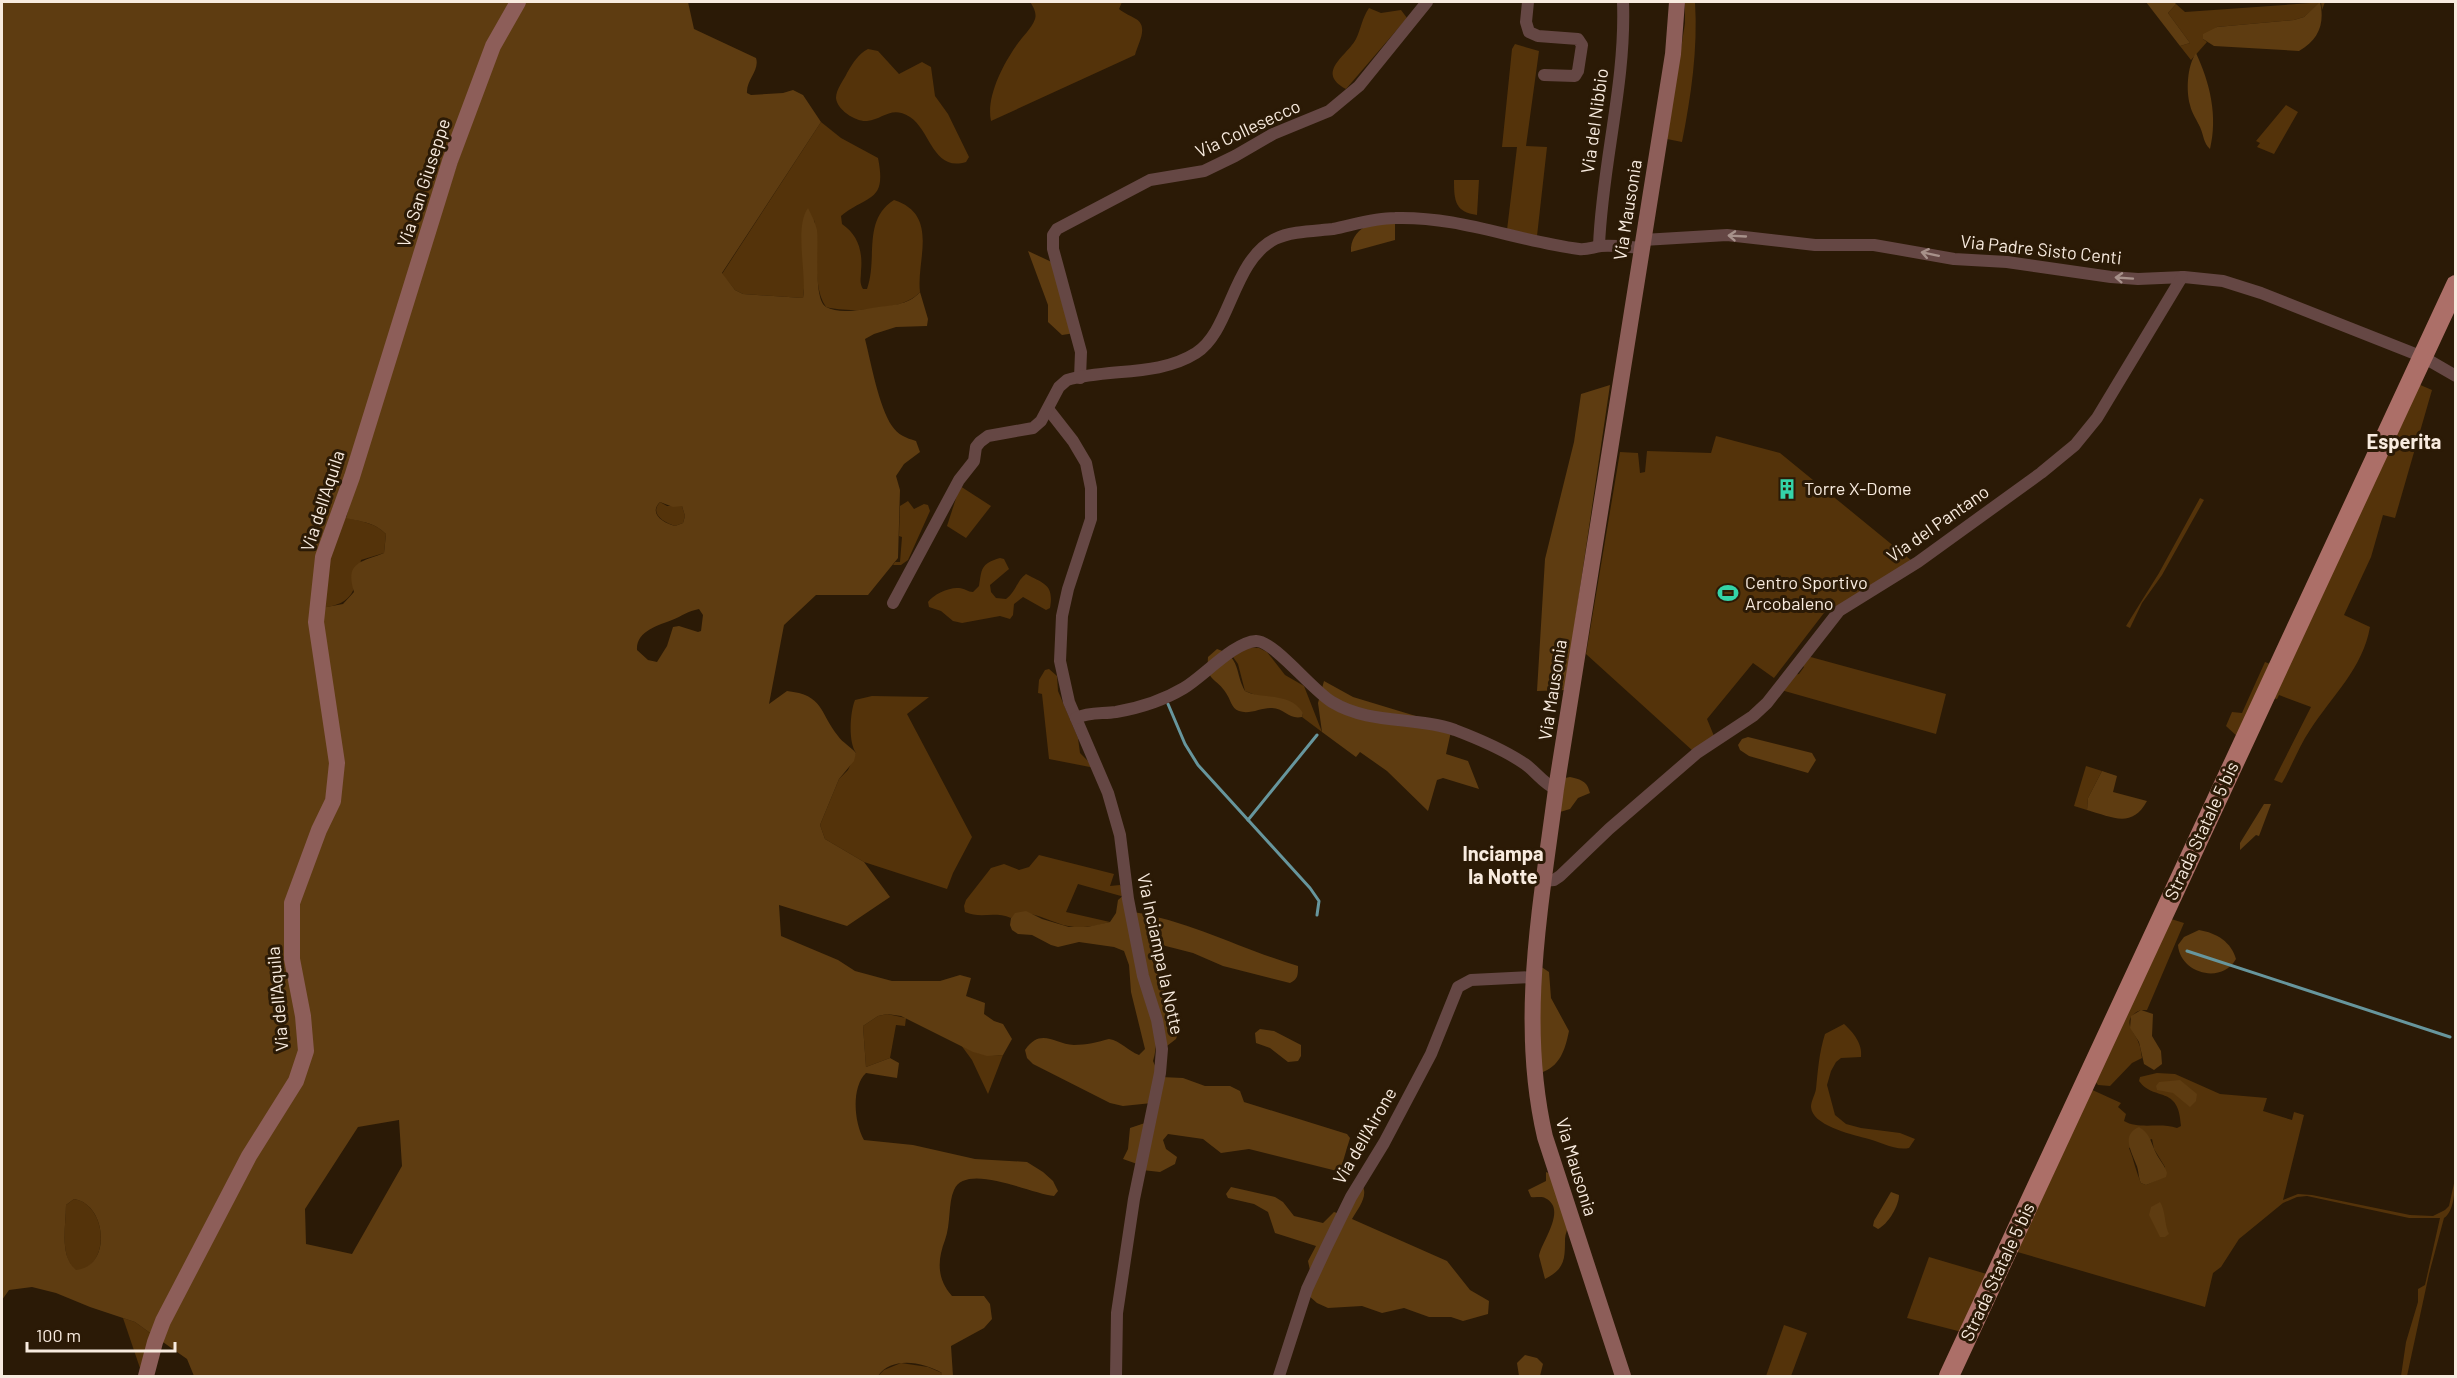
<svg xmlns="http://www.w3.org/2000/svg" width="2457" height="1378" font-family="Barlow,sans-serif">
<rect width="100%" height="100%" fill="#2b1a06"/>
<!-- green -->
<g fill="#54330a" fill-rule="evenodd">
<path d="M1030,2H1122L1119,9C1125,14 1130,15 1136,19C1149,27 1138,43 1135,55L991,121C986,98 1002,66 1016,46C1021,38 1032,28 1035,19C1037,13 1033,6 1030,2Z"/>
<path d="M1685,2H1695C1698,49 1691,96 1682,142L1667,139L1685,23Z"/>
<path d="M2321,2L2304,17L2294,20L2217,27L2203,39L2207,42L2191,60L2180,46L2190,43L2168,13L2176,4L2185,12L2325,2L2322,10Z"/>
<path d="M1369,8L1381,13L1401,10L1407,18L1346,89C1315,72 1347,56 1356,39C1361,29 1362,18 1369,8Z"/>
<path d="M1515,44L1539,51L1526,146L1547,147L1537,236L1507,230L1517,147H1502L1512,49Z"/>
<path d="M868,49L878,51L899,74L922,62L931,67L935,96L948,114L969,157L966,162C933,172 931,131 910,117C891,105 884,119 867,121C856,122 837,110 836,98C836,89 844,80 847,73C853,63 858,54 868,49Z"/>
<path d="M2286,105L2298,112L2274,154L2257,147L2260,143L2256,141Z"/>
<path d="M821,122L841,138L878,158C887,203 868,194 841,216L842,224C858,235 863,251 861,271C861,279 859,282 863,289H867C878,259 862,220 894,200C940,215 916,260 920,292C904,311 848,313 826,307C811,286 820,245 814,220L802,244L805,278L803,298L743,294L735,290L722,274Z"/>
<path d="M1454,180H1479L1477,215C1455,212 1454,201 1454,180Z"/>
<path d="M2418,384L2432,390L2395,518L2383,515L2371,557L2344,615L2370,627C2363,668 2332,696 2310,730C2299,746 2292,766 2282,783L2274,780L2311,707L2279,695L2277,699L2272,698Z"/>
<path d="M1716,436L1780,453L1912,561L1840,606L1827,609L1774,678L1753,663L1707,719L1714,736L1693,751L1586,654L1620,452L1638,453L1640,473L1645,472L1647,451L1711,453Z"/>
<path d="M960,486L991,506L966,538L947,526Z"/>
<path d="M2200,498L2204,500L2162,575L2142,603L2130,628L2126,626L2159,573Z"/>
<path d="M908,501L914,509L924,504L928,505L930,511L908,560L901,565H893L895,562H900L902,537L899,536L900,506Z"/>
<path d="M660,502L667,506H682L685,516L683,523L675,526C664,522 649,514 660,502Z"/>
<path d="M342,516C359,522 373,521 386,534L384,553L361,560C355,589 355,604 321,608L326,558Z"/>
<path d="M1000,558L1004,559L1009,569L990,585L991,592L996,598L1006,599C1016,592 1017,580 1026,574C1045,584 1054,585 1050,608L1046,610L1023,597L1014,604L1013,615L1010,619L1000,616L962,623L953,621L941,611L929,607L928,602C934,594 949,587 959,588C964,588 968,592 973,592L979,586C982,569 980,564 1000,558Z"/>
<path d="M1244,647L1259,648L1267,652L1285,675L1304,686L1322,732L1302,717L1303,713L1245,691L1238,664L1233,657Z"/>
<path d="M1807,656L1946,694L1936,734L1781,690L1792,675L1799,674L1804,667L1801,664Z"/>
<path d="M2265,662L2273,665L2239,738L2226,726L2232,712L2242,713Z"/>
<path d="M1049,669L1057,676L1058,691L1078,738L1080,753L1095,768L1049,759L1042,694L1038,693L1039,680L1045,670Z"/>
<path d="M872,696L929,697L907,714L972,837L953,873L947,889L864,862L825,839L820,825L839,779L848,770L856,753C848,742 850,712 855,700Z"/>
<path d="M2086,766L2102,771L2088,798L2087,810L2074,806Z"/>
<path d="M1039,855L1114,874L1110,886L1120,885L1125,894L1121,896L1078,884L1066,912L1110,922C1096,926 1082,929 1068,926C1051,923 1022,904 1011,918C994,911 980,919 965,912L964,906L966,900L991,868L1004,864L1019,870L1029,867Z"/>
<path d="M2168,918L2184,923L2147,1010C2142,1010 2138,1010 2134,1014C2122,1024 2137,1034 2139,1044C2141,1048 2141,1054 2142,1058L2132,1063L2110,1086L2098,1085L2094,1080Z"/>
<path d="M887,1014L906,1018L905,1026L896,1025L890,1058L866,1067L863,1026L878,1016Z"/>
<path d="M1844,1024C1853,1032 1863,1044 1861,1057L1841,1058L1836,1062L1831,1071L1827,1085L1835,1115L1846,1124L1861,1128L1900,1133L1915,1139L1909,1148C1895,1151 1879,1141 1865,1138C1850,1134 1812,1125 1811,1107C1811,1101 1815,1095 1816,1089C1818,1070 1819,1053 1825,1034Z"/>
<path d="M961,1045C976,1054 986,1056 1003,1055L988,1094L972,1060Z"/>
<path d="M2157,1073L2175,1074L2220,1094L2267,1098L2263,1111L2292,1120L2294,1112L2304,1115L2283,1200L2298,1194L2312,1195L2410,1215L2433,1216L2445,1210L2449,1206L2455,1179C2455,1190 2454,1212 2444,1218L2429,1274L2407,1376H2401L2406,1342L2418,1302V1289L2425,1285L2440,1218H2409L2307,1196L2297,1197L2283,1203L2239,1239L2221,1267L2213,1273L2205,1307L2014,1251L2088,1088L2121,1103L2118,1107L2126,1114L2124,1121C2139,1130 2160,1122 2177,1128L2181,1126C2179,1084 2154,1102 2139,1081L2140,1077ZM2152,1139L2154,1149L2165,1167L2157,1180L2146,1185L2141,1183C2136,1172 2134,1160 2129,1148Z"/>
<path d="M74,1199C107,1204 112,1267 76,1271C59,1255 66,1226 66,1205Z"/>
<path d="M1929,1257L1990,1275L1962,1332L1907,1318Z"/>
<path d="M123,1318L135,1322L153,1335L142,1374Z"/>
<path d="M1784,1325L1807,1333L1791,1376H1766Z"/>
<path d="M901,1363L928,1367L942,1373V1376H878L884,1370Z"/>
</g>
<!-- forest -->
<g fill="#5e3c11" fill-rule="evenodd">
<path d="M2,2H513L319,556L333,763L330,800L288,902L302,1050L293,1080L153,1335L135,1322L90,1307L56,1293L32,1287L9,1290L2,1300ZM74,1199C107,1204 112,1267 76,1270C59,1255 66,1227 66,1205Z"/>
<path d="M522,2H688L694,29L756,58C760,70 746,80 747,93L751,95L783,93L793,90L803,95L821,122L722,273L735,290L743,294L803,298C807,274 794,227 808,208C812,216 815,222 817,230C819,245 813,299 826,307C838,314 860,310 872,308C890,305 908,306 920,292L928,319L927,326L896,327L874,334L865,339C871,363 879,407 892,426C898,435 906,438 916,441L920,452L904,464L896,476L900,490L898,558L868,595H816L784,625L769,704L787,691C824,695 819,712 838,736C843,743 850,746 856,753L854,761L839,779L820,825L825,839L864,862L890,897L847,926L779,905L781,936L838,960L855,971L892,981H940L960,975L971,978L966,996L985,1003L984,1014L994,1021L1003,1024L1012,1039L1003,1055L987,1056L973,1052L901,1016L887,1014L878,1016L863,1026L866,1067L890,1058L899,1063L897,1078L866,1073C851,1087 854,1123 864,1140L913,1145L975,1159L1027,1162L1043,1172L1053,1181L1058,1191L1054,1196C1031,1194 966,1162 954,1190C948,1203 951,1224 945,1240C937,1261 937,1279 952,1296H984L990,1304L992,1319L984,1328L951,1346L953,1376H942V1373C923,1362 892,1356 878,1376H194L187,1359L160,1340L252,1157L300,1083L296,903L337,802L321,608L343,604L354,592C344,561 363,562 384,553L386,534C374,522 362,522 346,518L384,384L496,47ZM660,502L673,507L682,506L685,516L683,523L675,526C664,523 648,514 660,502ZM699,609L703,615L701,631L698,632L679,626L673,627L667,646L657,662L648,660L637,650C636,631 659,625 672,620C682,616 688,611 699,609ZM399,1120L402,1166L352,1254L306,1244L305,1209L358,1127Z"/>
<path d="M2146,2H2174L2176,4L2168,13L2190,43L2180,46Z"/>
<path d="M2320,2C2325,23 2319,40 2299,51L2214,46L2203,39V34L2217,27L2294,20L2304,17Z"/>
<path d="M2196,53C2210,83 2218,116 2210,149C2203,142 2204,136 2200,127C2197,120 2192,114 2190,105C2186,91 2187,66 2196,53Z"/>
<path d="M1395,214V240L1351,252C1350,227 1375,222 1395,214Z"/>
<path d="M1028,251L1056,264L1075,333L1062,335L1048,322V305Z"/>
<path d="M1610,385L1565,690L1537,691L1545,559L1574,442L1581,394Z"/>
<path d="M1217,649C1241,656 1235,674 1245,691C1262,700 1290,691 1303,713L1302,717C1289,720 1284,708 1272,708C1262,707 1250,715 1239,711C1231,708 1231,700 1226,693C1216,677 1206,683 1208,657Z"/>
<path d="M1324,681L1353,697L1452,727L1446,754L1468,761L1479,789L1443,778L1437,780L1428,811L1387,771L1360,752L1356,757L1322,732L1318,703Z"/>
<path d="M1748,737L1812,753L1816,760L1808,773L1749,756L1740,750L1738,745L1742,739Z"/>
<path d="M2102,771L2117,776L2113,792L2147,801C2132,829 2112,817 2087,810L2088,798Z"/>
<path d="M1570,777C1582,780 1587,781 1590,793L1578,798L1570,809L1560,812L1565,778Z"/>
<path d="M2264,804H2271L2259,836L2256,835L2240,850V843Z"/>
<path d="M1125,894C1136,937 1166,1020 1153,1061L1158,1073L1152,1103L1123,1106L1110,1103L1033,1064L1027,1058L1025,1050C1041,1027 1054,1044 1074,1045C1086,1045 1098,1042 1109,1039C1121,1041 1128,1051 1139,1055L1145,1049L1131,992L1129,965L1124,951L1114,947L1079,942L1058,947L1051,945L1032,935L1018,934L1012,930L1010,925L1011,918L1015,913L1026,911L1042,919L1069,927H1087L1110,922L1116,913L1118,900Z"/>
<path d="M1133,912C1190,921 1243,950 1298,966C1298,975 1298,979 1290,983L1223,966L1193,953L1154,943L1151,946V957L1179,1031L1176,1039L1163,1049Z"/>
<path d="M2199,930C2217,933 2231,942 2236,959C2221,985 2180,973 2178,945L2184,937Z"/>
<path d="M1540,966L1549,972L1551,998L1569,1031C1565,1050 1560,1067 1540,1073Z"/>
<path d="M2141,1010L2153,1014L2152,1036L2161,1051L2162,1064L2154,1070L2144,1064L2139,1042L2130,1028L2131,1016Z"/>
<path d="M1260,1029L1274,1031L1301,1045V1056L1298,1061L1288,1062L1270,1048L1256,1043L1255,1033Z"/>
<path d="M1161,1077L1183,1078L1205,1086H1230L1240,1091L1244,1102L1347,1134L1350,1138L1341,1168L1337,1171L1249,1149L1221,1153L1203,1139L1168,1134L1163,1140L1166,1149L1177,1157L1175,1164L1160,1172L1142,1170Z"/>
<path d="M2180,1080L2197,1094L2196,1101L2190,1107L2173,1093L2157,1090L2156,1086L2159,1082Z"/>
<path d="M1148,1122L1140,1165L1123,1159L1128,1149L1130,1128Z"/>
<path d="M2139,1127C2151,1134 2151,1144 2157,1155C2161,1162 2165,1166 2167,1173L2166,1177L2146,1185L2141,1183C2138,1177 2139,1170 2136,1164C2131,1150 2121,1135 2139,1127Z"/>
<path d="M1546,1172L1551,1174C1555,1186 1567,1214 1568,1225C1568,1229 1565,1234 1565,1239C1565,1259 1565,1269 1545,1279L1539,1256C1541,1242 1568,1209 1545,1198C1542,1196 1535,1198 1531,1197L1528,1190L1546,1181Z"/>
<path d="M1361,1183C1370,1195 1358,1208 1352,1219L1447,1261L1470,1290L1489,1301L1488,1314L1463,1321L1451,1317H1429L1404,1308L1382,1313L1362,1306L1328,1308L1317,1303L1308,1295Z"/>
<path d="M1231,1187L1275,1197L1283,1202L1294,1216L1323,1223L1334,1212L1340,1214L1311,1275L1308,1261L1316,1246L1275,1233L1268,1212L1254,1204L1228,1198L1226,1194Z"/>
<path d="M1891,1192L1899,1195C1899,1206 1888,1224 1878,1229L1873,1226L1874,1221Z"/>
<path d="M2160,1202C2166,1211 2164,1224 2169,1234L2165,1237H2160L2149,1215L2151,1207Z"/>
<path d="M1525,1355L1537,1358L1543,1364L1540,1376H1519L1517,1363Z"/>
</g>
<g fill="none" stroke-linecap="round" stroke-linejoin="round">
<!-- stream -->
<g stroke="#67969d" stroke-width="3">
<path d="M1168,704L1185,744L1198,765L1310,888L1319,901L1317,915"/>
<path d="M1248,820L1317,735"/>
<path d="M2187,951L2450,1037"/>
</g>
<!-- street -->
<g stroke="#654744" stroke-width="12">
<path d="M1528,2L1526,22L1529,32L1538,36L1578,39L1582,45L1578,71L1575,76L1544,75"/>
<path d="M1643,240L1727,235L1815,245H1874L1954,259L2007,262L2111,277L2138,279L2184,277L2223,281L2261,293L2423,357L2456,376"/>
<path d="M1599,246C1602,164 1626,84 1623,2"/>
<path d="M1080,378L1081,352L1053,249V235L1057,229L1150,180L1204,171L1235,156L1273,134L1329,111L1359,86L1427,2"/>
<path d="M1048,409L1073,441L1086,463L1091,488V519L1068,589L1062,616L1060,661L1069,702L1108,793L1120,835L1128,899L1143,976L1157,1020L1162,1049L1160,1073L1134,1199L1117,1313L1116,1376"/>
<path d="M893,603L959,480L974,461L976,447L980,442L988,436L1033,428L1041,421L1059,387L1067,380C1109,368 1158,377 1196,353C1231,331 1232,261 1275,239C1291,231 1315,231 1333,229C1353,225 1374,218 1395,218C1459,216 1516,241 1579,249C1587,250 1593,247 1601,246C1615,245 1629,247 1642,248"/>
<path d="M1076,718C1089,712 1102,714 1116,712C1139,708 1164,700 1184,688C1203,677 1234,642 1256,641C1273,640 1313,691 1332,702C1370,725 1415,716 1455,730C1476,738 1506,751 1525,764C1535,771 1545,785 1556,789"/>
<path d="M1543,881L1554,880L1560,876L1609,829L1697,753L1753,716L1767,703L1839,611L1918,562L2041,473L2075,445L2097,418L2182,277"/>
<path d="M1279,1376L1307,1289L1327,1246L1351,1197L1384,1143L1431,1054L1458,987L1471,980L1533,977"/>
</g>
<!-- secondary -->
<g stroke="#8d5e59" stroke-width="16">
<path d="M146,1376L155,1342L163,1321L249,1156L296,1081L306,1051L303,1016L292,959V903L319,830L333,801L337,763L316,622L323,557L352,477L450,161L493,46L518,2"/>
<path d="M1623,1376L1545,1137C1518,1021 1541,905 1556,789L1673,54L1677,2"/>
</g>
<!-- primary -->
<path stroke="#ac6f68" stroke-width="20" d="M1949,1376L2456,285"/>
</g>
<!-- one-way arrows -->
<defs><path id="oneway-shaft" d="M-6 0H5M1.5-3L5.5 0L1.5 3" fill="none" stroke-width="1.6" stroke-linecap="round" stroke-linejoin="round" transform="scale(1.5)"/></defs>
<g stroke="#a7918a">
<use href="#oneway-shaft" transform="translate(1737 236) rotate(-177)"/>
<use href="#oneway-shaft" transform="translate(1930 254) rotate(-168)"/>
<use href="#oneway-shaft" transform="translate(2124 278) rotate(-176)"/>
</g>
<!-- icons -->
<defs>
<g id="building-bare" transform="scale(1.62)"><path d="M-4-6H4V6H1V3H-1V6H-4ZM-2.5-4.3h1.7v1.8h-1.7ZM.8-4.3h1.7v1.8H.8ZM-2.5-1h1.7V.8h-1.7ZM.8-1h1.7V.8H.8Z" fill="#34d4a8" stroke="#2b1a06" stroke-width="2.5" paint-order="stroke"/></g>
<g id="stadium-bare" transform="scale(1.62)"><path d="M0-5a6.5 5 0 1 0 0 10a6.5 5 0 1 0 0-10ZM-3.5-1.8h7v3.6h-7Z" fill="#34d4a8" stroke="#2b1a06" stroke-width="2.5" paint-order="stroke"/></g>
</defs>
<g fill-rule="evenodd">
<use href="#building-bare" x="1787" y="489"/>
<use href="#stadium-bare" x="1728" y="593"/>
</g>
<g text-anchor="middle" stroke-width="6" stroke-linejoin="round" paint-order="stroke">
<!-- street labels -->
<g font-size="18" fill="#f8ebdf" stroke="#2b1a06">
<text transform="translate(1595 121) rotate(-82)" y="6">Via del Nibbio</text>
<text transform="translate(1248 129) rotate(-25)" y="6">Via Collesecco</text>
<text transform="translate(424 183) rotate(-72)" y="6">Via San Giuseppe</text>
<text transform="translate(1628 210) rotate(-81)" y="6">Via Mausonia</text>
<text transform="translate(2041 250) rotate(6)" y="6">Via Padre Sisto Centi</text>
<text transform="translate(323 501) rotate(-72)" y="6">Via dell'Aquila</text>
<text transform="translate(1938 524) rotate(-35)" y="6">Via del Pantano</text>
<text transform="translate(1553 690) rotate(-81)" y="6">Via Mausonia</text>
<text transform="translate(2202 831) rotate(-65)" y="6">Strada Statale 5 bis</text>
<text transform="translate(1160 954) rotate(78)" y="6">Via Inciampa la Notte</text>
<text transform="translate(278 999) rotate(-95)" y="6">Via dell'Aquila</text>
<text transform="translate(1365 1136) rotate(-60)" y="6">Via dell'Airone</text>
<text transform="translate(1576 1167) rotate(73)" y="6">Via Mausonia</text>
<text transform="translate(1998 1272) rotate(-65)" y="6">Strada Statale 5 bis</text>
</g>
<!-- poi labels -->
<g font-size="18" fill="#f8ebdf" stroke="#2b1a06" text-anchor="start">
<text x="1804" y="495">Torre X-Dome</text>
<text x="1745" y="589">Centro Sportivo<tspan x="1745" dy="21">Arcobaleno</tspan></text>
</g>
<!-- neighbourhood labels -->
<g font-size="20" font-weight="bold" fill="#f8ebdf" stroke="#2b1a06">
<text x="2404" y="449">Esperita</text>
<text x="1503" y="861">Inciampa<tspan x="1503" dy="23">la Notte</tspan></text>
</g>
</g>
<!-- border -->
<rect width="2457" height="1378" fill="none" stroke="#f8ebdf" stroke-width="6"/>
<!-- scale -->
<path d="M27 1342v9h148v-9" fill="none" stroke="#f8ebdf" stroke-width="3"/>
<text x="36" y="1342" font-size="18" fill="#f8ebdf" stroke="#2b1a06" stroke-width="4.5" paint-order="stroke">100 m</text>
</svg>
